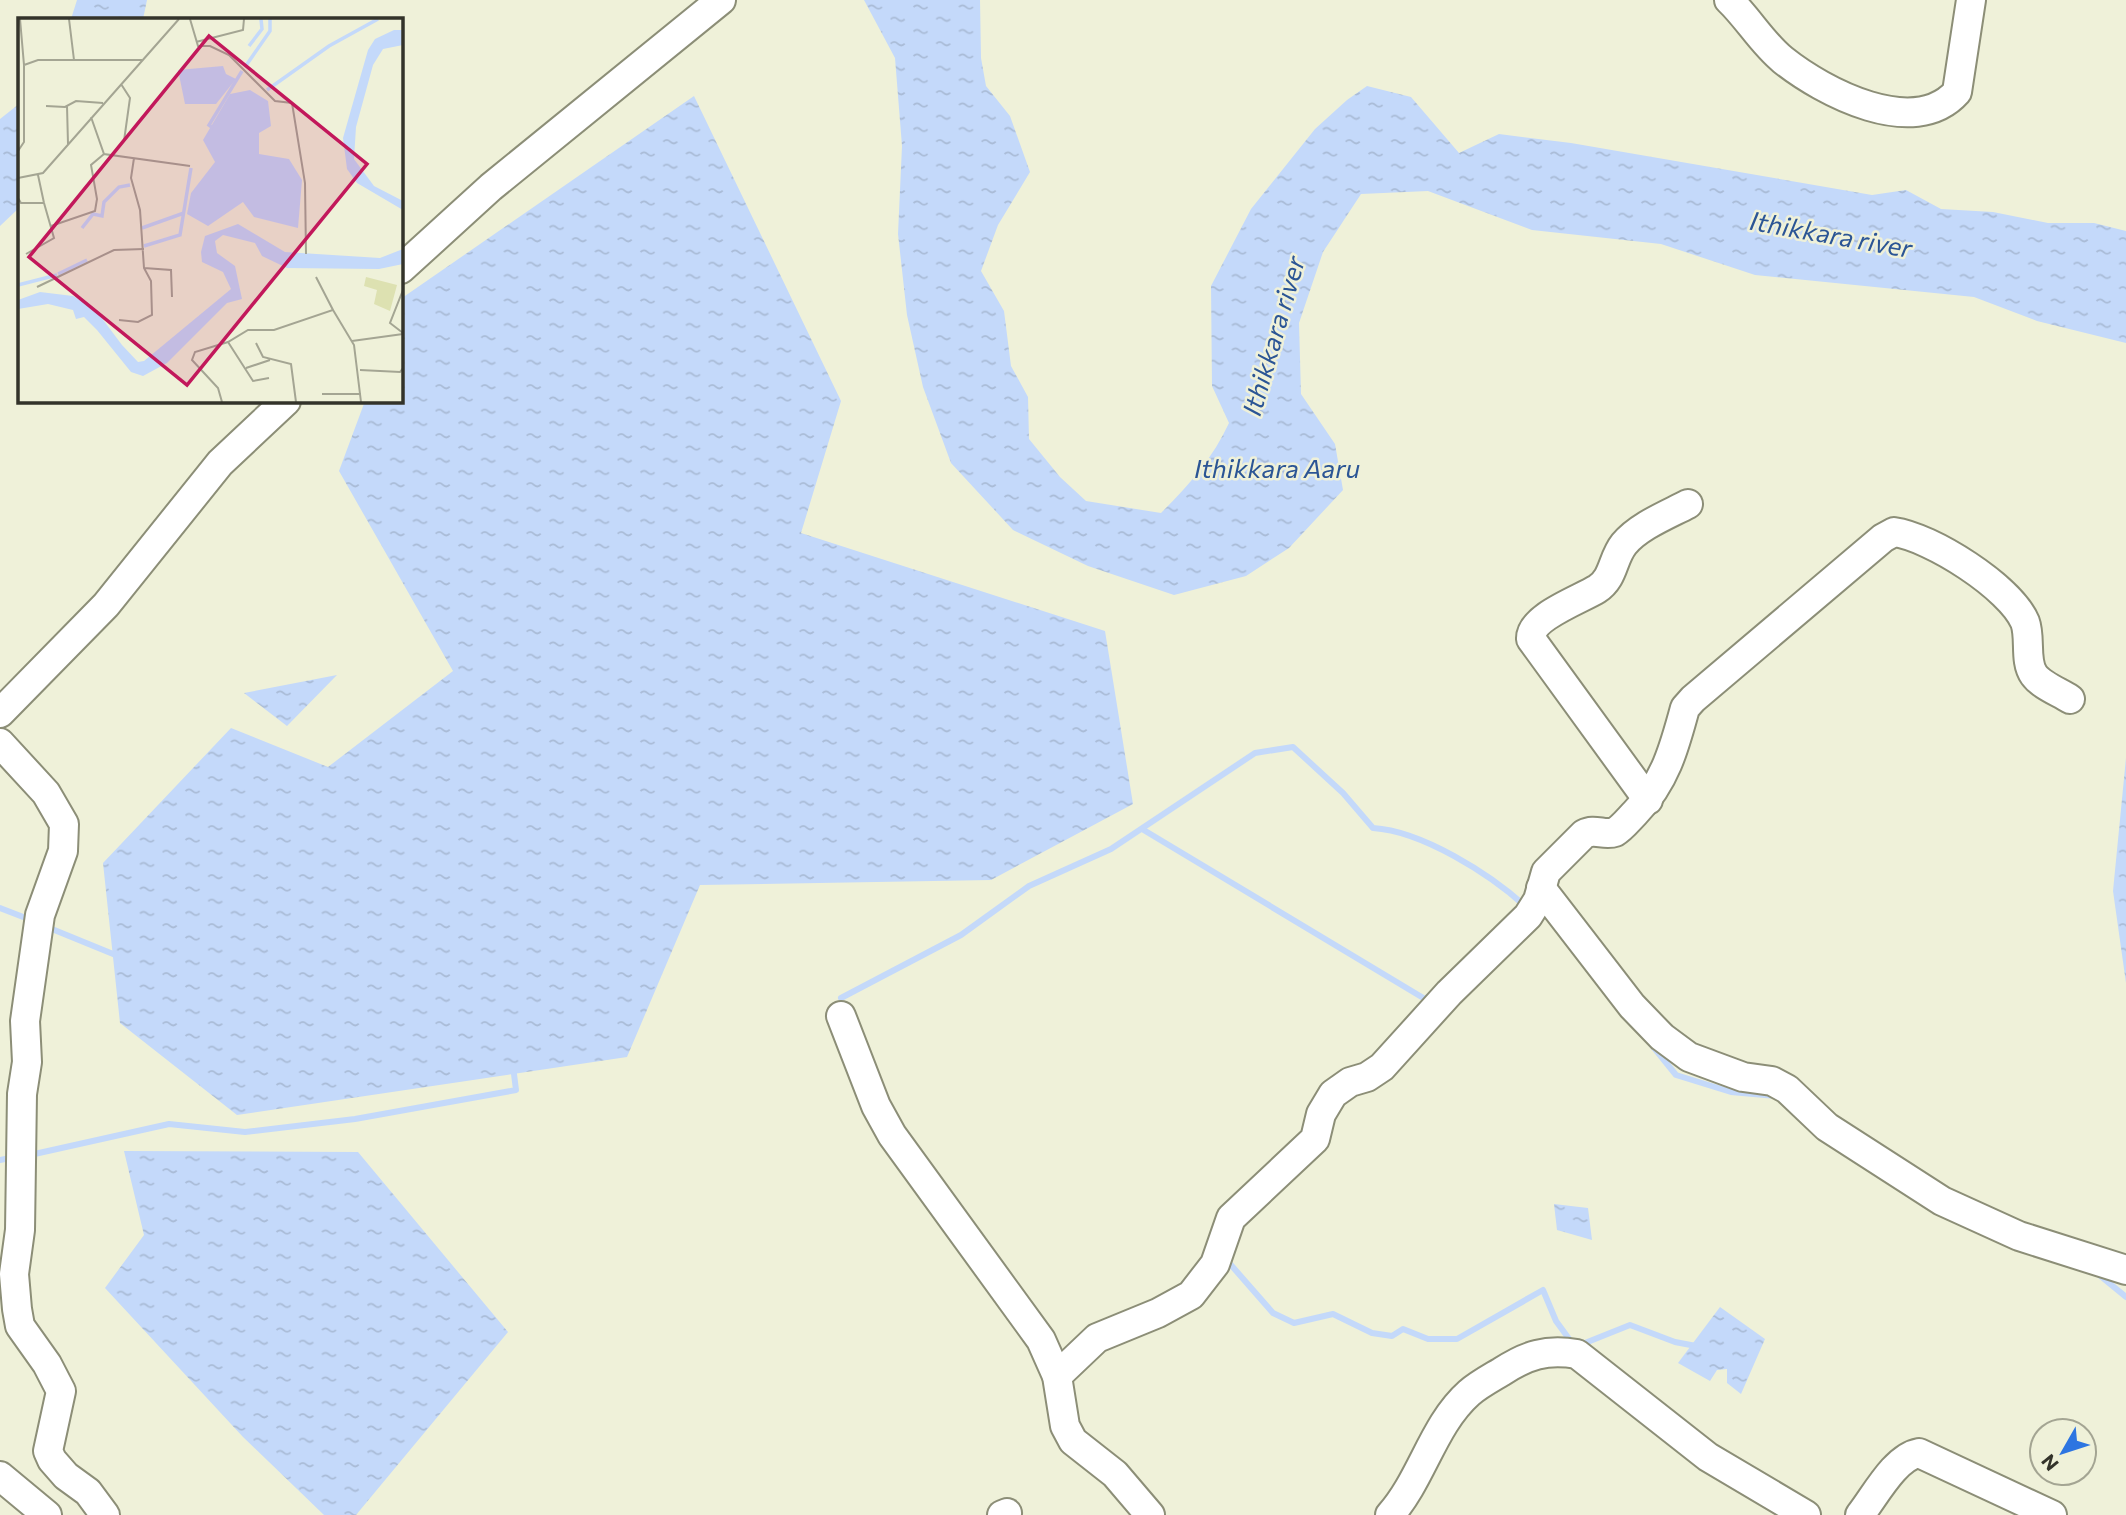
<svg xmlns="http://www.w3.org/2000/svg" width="2126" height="1515" font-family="Commissioner,sans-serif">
<defs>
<pattern id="water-ripples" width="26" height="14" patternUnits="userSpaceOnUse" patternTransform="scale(1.75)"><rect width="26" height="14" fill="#c4d9fa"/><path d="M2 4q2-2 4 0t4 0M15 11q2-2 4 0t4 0" fill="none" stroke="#a9bbd6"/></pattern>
</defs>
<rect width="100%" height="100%" fill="#eff1d9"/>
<!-- water -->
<g fill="url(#water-ripples)">
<path d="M77,0H147L143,19H71Z"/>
<path d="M864,0H980L981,58L986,86L1010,116L1030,172L998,225L981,271L1004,311L1011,366L1028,397L1029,439L1060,477L1086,501L1161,513C1188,486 1213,458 1229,423L1212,386L1211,286L1251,209L1315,129L1347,100L1367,86L1411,97L1459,153L1499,134L1571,143L1872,195L1906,190L1941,209L1993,212L2048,223H2094L2126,231V343L2037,321L1974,297L1755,275L1661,244L1532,230L1428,191L1361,194L1323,252L1299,323L1301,394L1335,444L1343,490L1289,548L1246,576L1174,595L1088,566L1013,530L951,463L923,387L907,315L898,234L902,146L895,58Z"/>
<path d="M694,96L841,401L801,533L1105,631L1133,804L991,880L700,885L627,1057L237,1115L120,1023L103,863L231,728L328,767L453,671L339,471L365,401H401L402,298Z"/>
<path d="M19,104V208L0,226V119Z"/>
<path d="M337,675L287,726L244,693Z"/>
<path d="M2126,758V983L2113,891Z"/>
<path d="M124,1151L358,1152L508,1332L356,1515H324L243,1437L105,1288L144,1235Z"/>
<path d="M1554,1204L1588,1208L1592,1240L1557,1230Z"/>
<path d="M1720,1307L1765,1339L1741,1394L1727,1383V1369L1717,1370L1710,1381L1678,1363Z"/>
</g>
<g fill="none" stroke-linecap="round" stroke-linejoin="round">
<!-- stream -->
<g stroke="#c4d9fa" stroke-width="6">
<path d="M1142,829L1425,999L1430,995"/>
<path d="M0,908L31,920"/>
<path d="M47,927L118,956"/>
<path d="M841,998L961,935L1029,886L1111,849L1255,753L1293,747L1343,793L1373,828C1422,831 1490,874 1525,906"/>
<path d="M1651,1044L1676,1075L1731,1092L1776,1096"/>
<path d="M30,1155L169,1124L245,1132L355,1119L516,1090L513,1066"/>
<path d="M0,1160L15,1157"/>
<path d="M1231,1265L1273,1313L1294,1323L1333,1314L1372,1333L1392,1336L1403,1329L1428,1339H1457L1543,1290L1556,1321L1575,1347L1630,1325L1675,1342L1696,1346"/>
<path d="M2098,1274L2126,1297"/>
</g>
<!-- minor casing -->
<g stroke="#8c8e77" stroke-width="32">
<g id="minor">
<path d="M1729,0C1748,18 1762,43 1783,60C1823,92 1914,140 1957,92L1971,0"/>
<path d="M401,269L491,187L721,0"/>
<path d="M0,713L106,605L220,463L286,401"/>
<path d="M0,743L46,793L64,824L63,851L40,915L25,1021L27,1062L22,1094L20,1230L14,1274L17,1309L20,1326L47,1364L61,1391L48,1451L52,1460L66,1476L88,1492L105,1515"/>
<path d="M1648,800L1531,639C1530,617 1579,600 1597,589C1614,578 1612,559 1624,544C1639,526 1667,515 1688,504"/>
<path d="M1541,888L1632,1006L1662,1037L1689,1057L1743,1077L1772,1081L1787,1089L1827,1127L1942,1201L2019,1236L2126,1270"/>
<path d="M841,1016L876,1106L892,1135L1041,1340L1057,1376L1065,1426L1073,1441L1115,1474L1150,1515"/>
<path d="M1057,1376L1097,1338L1158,1313L1191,1295L1215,1264L1231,1218L1315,1139L1321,1114L1333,1094L1350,1082L1367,1077L1382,1067L1449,993L1528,916L1538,900L1546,872L1584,834C1595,828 1604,836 1615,832C1622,828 1629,819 1635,813C1665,782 1674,749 1685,708L1693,699L1883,538L1894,532C1931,537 2010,587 2025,622C2031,638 2024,661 2034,675C2041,685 2059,692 2070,699"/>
<path d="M0,1476L47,1515"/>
<path d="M1002,1515L1007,1513"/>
<path d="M1390,1515C1422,1479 1433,1425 1469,1393C1478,1385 1491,1378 1501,1372C1527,1355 1546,1349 1577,1354L1708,1457L1806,1515"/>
<path d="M1860,1515C1875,1496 1895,1457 1919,1453L2052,1515"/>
</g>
</g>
<!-- minor -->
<use href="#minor" stroke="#fff" stroke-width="28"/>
</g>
<g text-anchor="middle" stroke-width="5" stroke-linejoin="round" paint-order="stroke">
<!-- water labels -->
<g font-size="26" font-style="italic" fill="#2b5595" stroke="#eff1d9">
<text transform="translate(1831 235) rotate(10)" y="9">Ithikkara river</text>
<text transform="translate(1274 336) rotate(-74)" y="9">Ithikkara river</text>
<text x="1277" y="478">Ithikkara Aaru</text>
</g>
</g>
<!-- overview -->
<g transform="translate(18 18)">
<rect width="385" height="385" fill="#eff1d9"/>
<path d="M348,259L379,267L372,293L356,286L359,272L346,268Z" fill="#dde1b1"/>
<path d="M376,12H385V27L365,31L355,47L338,109L336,141L356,168L385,183V192L339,165L329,151L325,120L350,32L357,21ZM205,48L208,56L218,61L198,86H167L160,52ZM232,72L250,83L253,108L241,115V136L271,141L284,162L280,210L236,199L225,184L190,208L169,196L173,175L197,144L185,122L212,76ZM220,206L267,234L362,240L385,231V246L361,251L269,250L244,238L237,225L205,217L197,223L199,235L217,248L224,281L209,285L149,345L125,358L113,354L79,312L66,299L58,301L55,292L30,286L0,291V282L22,274L55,278L77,291L104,327L120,344L126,343L213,271L205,254L184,244L183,234L187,218Z" fill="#c4d9fa"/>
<path fill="none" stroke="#c4d9fa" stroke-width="3.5" d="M231,28L244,11L243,1M227,49L252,13V1M249,72L311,28L360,1M195,110L191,107L224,53M64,210L75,196L84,198L86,184L101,169L112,167M124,210L166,195M126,228L162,217L173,150M40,256L69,242M0,267L39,257"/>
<path fill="none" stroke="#a4a593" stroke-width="2" d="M2,1L6,47M51,1L56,42M172,1L180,28H192L211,37L257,83L274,85L287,165L288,236M178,24L225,12L226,1M103,66L112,80L106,123M28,88L47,89L58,83L85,85M49,88L50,126M73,99L86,136L172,148M0,133L6,124V47L20,42H124M20,157L26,185M0,160L25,155L161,1M0,180L3,185H26L36,220L8,236M33,208L77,193L79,181L73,147L86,136M126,250L153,252L154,279M19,269L96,232L126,231M385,272L372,305L385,315M315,292L336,327L343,384M101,302L120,304L134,297L133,263L126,250L122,192L113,160L116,140M334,323L385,316M210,324L235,363L251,360M238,325L245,339L273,346L278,384M228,350L252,342M342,352L382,354L385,350M304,376H343M204,384L200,370L174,342L177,334L210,324L230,312H256L315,292L298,259"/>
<path fill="#c2185b" fill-opacity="0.15" stroke="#c2185b" stroke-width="3.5" d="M191,18L349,146L169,367L11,239Z"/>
<rect width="385" height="385" fill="none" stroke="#33332a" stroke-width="3.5"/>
</g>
<!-- north arrow -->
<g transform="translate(2063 1452) rotate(231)"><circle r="33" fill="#eff1d9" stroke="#a4a593" stroke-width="2"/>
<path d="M0-5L12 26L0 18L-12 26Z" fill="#2d75e1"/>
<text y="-10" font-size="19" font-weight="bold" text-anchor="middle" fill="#33332a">N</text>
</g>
</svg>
